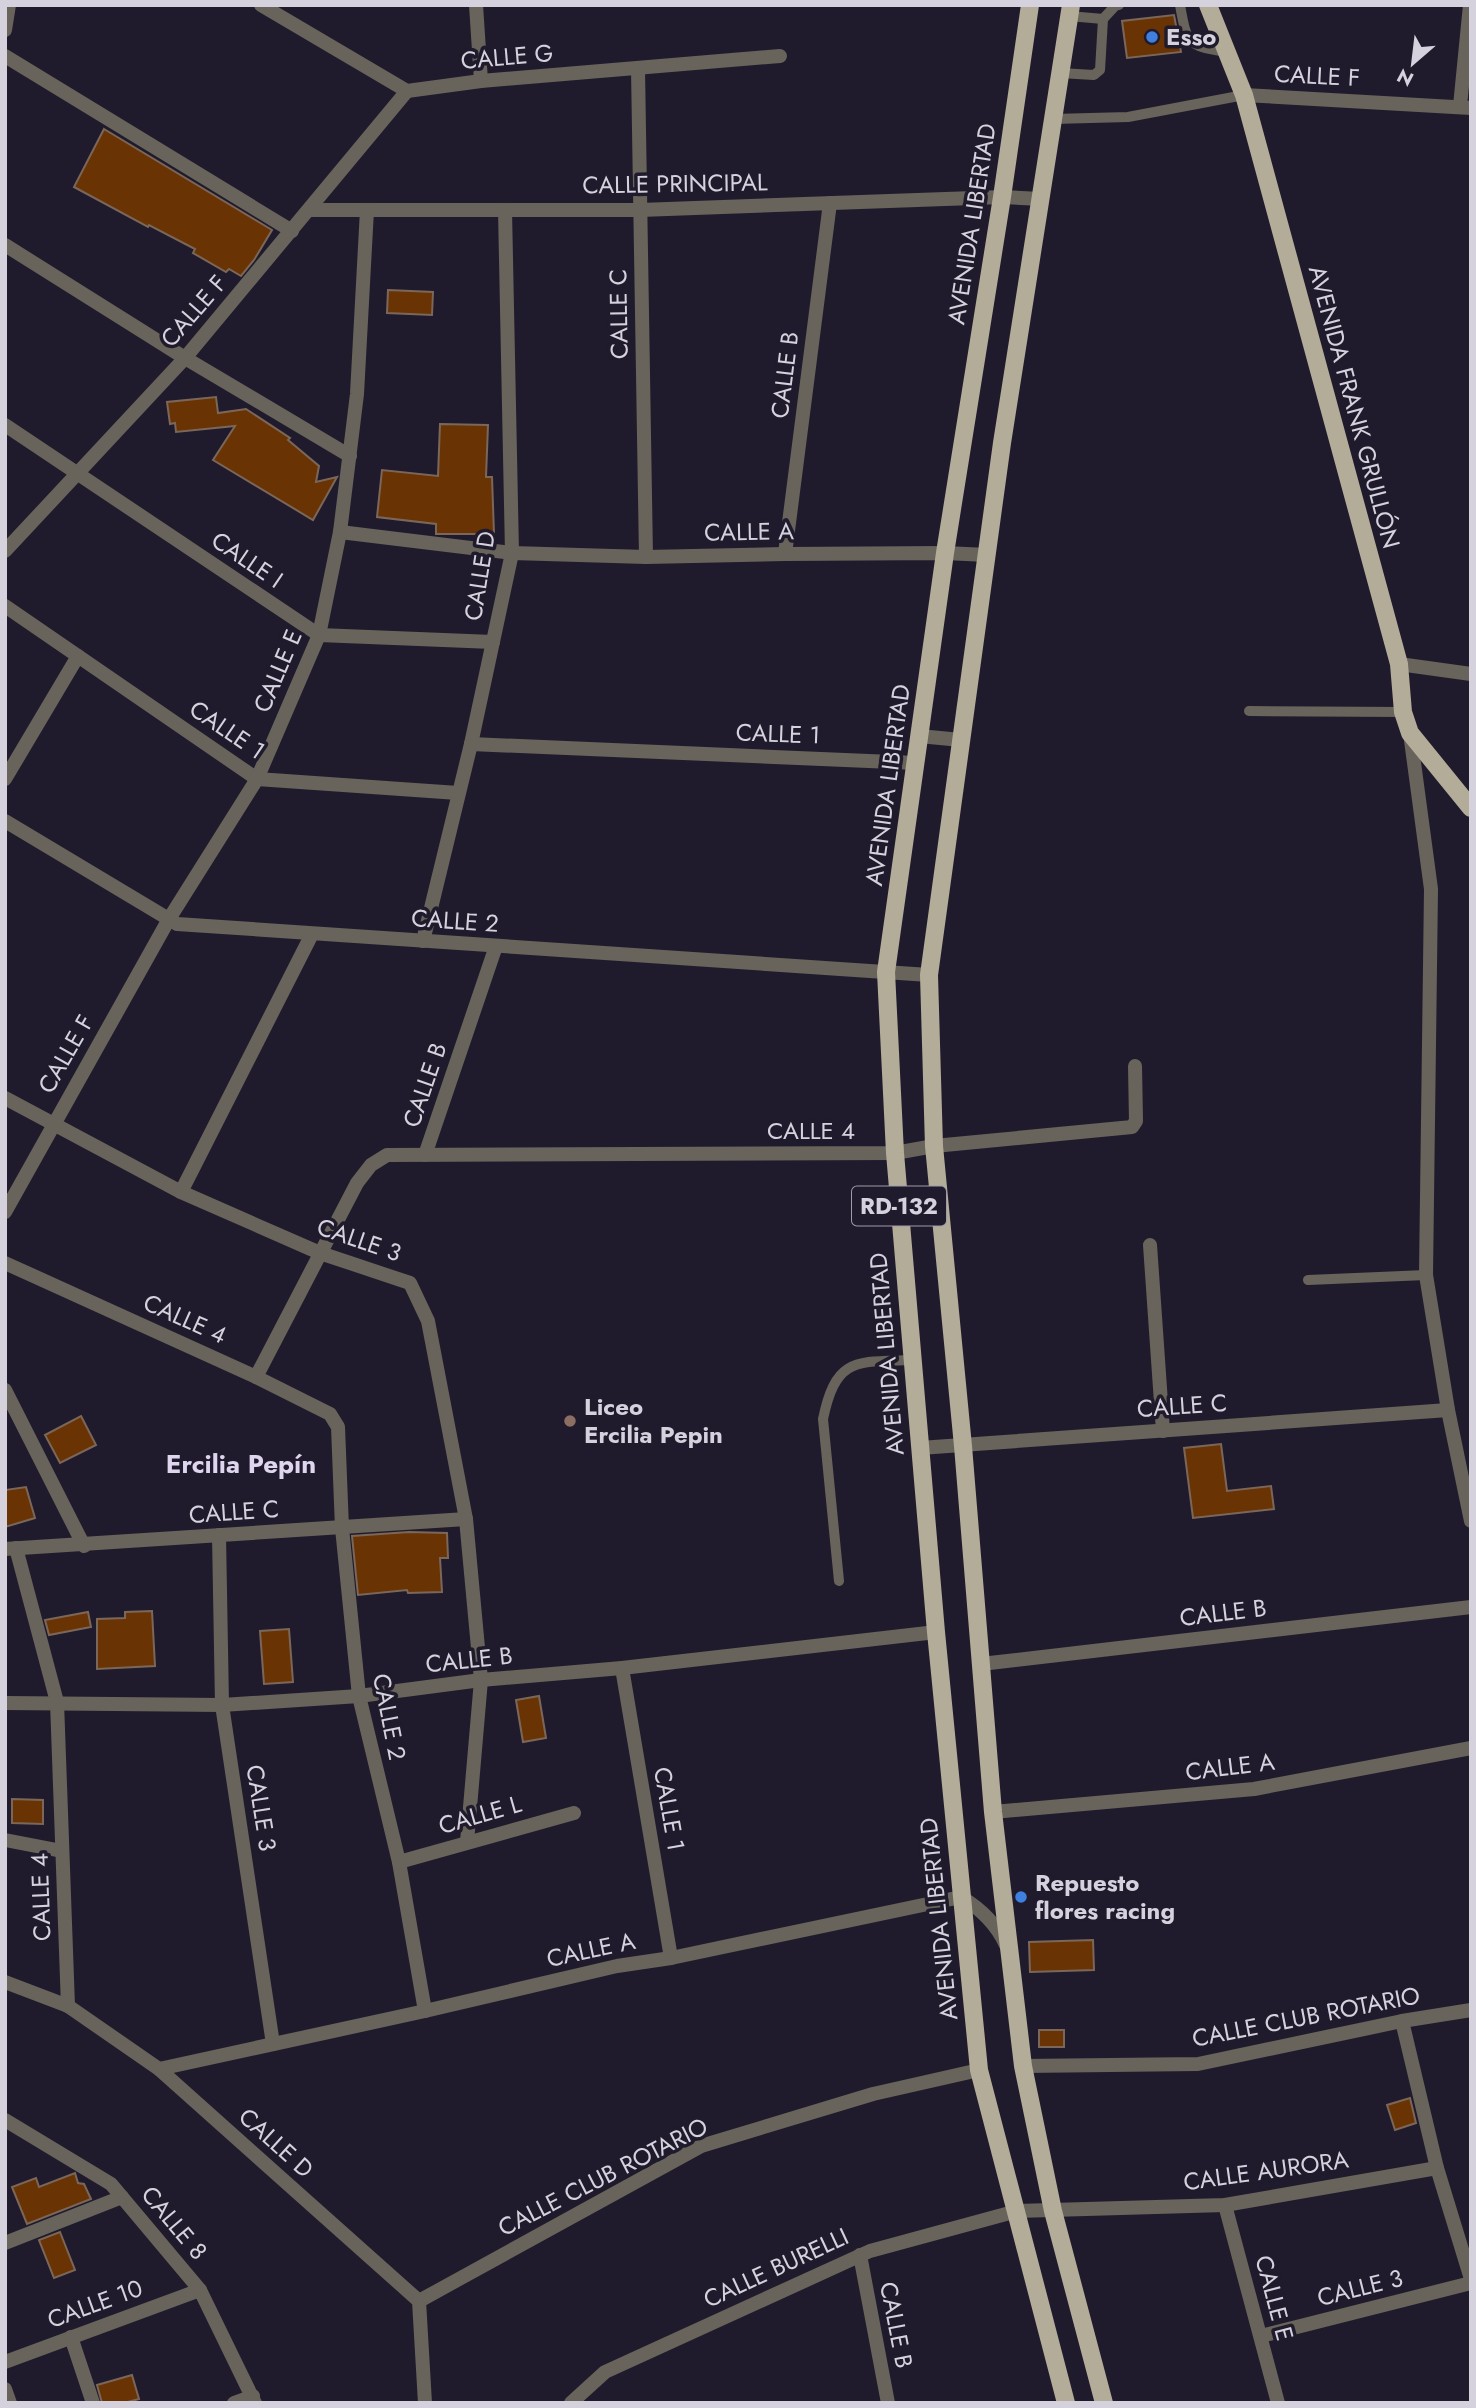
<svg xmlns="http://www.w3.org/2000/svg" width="1476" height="2408" font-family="Jost,sans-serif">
<rect width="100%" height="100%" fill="#201b2c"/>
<!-- building -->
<g fill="#6a3303" stroke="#7b6759" stroke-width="2">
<path d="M1174,15L1181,52L1127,58L1122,21Z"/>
<path d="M104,129L272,230L254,260L241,276L229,269L226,272L193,253L195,249L149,225L148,227L74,187Z"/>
<path d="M388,290L433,292L432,315L387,313Z"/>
<path d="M216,397L218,413L246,409L290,438L288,440L319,466L316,482L337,477L313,520L213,460L235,426L176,432L175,423L170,424L167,402Z"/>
<path d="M440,424L488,425L486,477H492L494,534H436V524L377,517L382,470L438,476Z"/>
<path d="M81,1416L96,1445L60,1463L45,1435Z"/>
<path d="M1221,1444L1227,1491L1271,1486L1274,1509L1193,1518L1184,1448Z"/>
<path d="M26,1487L35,1518L5,1527V1490Z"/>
<path d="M409,1532L447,1533L448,1558H440L442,1592L408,1593L407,1590L358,1595L352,1536Z"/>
<path d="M152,1611L155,1666L97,1669V1619L125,1618V1612Z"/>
<path d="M88,1612L91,1627L49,1635L45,1620Z"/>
<path d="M289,1629L293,1682L264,1684L260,1631Z"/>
<path d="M539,1696L546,1738L523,1742L516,1700Z"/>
<path d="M12,1799L43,1800V1824L12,1823Z"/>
<path d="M1093,1940L1094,1970L1030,1972L1029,1942Z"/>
<rect x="1039" y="2030" width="25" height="17"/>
<path d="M1410,2098L1416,2123L1395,2130L1387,2105Z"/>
<path d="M75,2173L78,2183L84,2184L91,2199L27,2224L12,2187L36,2178L39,2187Z"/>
<path d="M60,2232L75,2270L54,2278L39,2240Z"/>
<path d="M132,2375L139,2399L124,2403H102L97,2385Z"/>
</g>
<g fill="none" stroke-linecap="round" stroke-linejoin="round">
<!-- lane -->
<g stroke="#68645b" stroke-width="10">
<path d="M1180,5C1187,44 1187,46 1227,52"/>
<path d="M1069,16L1103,19"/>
<path d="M1060,73L1094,75L1100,70L1103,19L1115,6L1119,5"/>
<path d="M1053,119L1128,117L1244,95"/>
<path d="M1249,711L1403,712"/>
<path d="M1308,1280L1426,1275"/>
<path d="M839,1581L823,1419C836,1356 857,1362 912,1360"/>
</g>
<!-- street -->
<g stroke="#68645b" stroke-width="14">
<path d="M261,5L407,91L481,81L780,56"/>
<path d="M476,5L481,81"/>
<path d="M5,30L9,5"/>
<path d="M5,56L292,231"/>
<path d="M638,69L646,557"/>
<path d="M1244,95L1471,108"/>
<path d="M1460,106L1470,5"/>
<path d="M309,210H640L1002,197L1041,199"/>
<path d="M5,245L185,358L350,456"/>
<path d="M5,425L319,635L493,642"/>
<path d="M340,532L512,553L646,557L785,554L945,553L987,555"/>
<path d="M5,551L185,358L407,91"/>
<path d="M785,554L830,203"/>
<path d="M5,606L257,779L458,793"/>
<path d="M1399,664L1471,674"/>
<path d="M1410,733L1431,889L1426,1275L1448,1410L1471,1521"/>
<path d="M919,736L961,740"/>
<path d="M471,744L916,763"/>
<path d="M5,779L78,656"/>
<path d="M5,821L177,924L929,975"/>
<path d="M423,941L471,744L512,553L505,210"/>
<path d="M5,1098L181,1192L320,1253L410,1283L428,1321L466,1519L481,1680L467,1842"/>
<path d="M425,1155L496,946"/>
<path d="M181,1192L312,934"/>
<path d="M5,1212L169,919L257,779L319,635L340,532L357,394L367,210"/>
<path d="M1150,1245L1163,1431"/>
<path d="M5,1263L256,1377L330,1414L338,1427L342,1528L359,1696L399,1862L425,2011"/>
<path d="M256,1377L357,1183L371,1165L387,1155L895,1153L934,1146L1132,1127L1136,1121L1135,1066"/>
<path d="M5,1390L84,1546"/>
<path d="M920,1448L1448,1410"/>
<path d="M219,1535L222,1705L273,2044"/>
<path d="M16,1548L57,1702L68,2006"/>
<path d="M5,1549L466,1519"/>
<path d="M981,1664L1471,1607"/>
<path d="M622,1668L671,1958"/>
<path d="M5,1703L222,1705L359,1696L481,1680L622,1668L936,1632"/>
<path d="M993,1812L1254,1789L1471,1748"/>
<path d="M5,1840L62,1851"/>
<path d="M399,1862L574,1813"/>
<path d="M5,1982L68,2006L159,2069L419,2301L425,2403"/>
<path d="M1402,2021L1437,2168L1471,2279"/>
<path d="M1023,2066L1198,2064L1402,2021L1471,2010"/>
<path d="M159,2069L425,2011L617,1966L671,1958L961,1897C981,1909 996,1923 1006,1945"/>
<path d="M5,2120L111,2184L200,2290L255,2403"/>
<path d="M1225,2205L1278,2403"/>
<path d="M5,2243L122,2197"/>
<path d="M860,2255L888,2403"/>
<path d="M419,2301L701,2146L873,2094L979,2070"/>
<path d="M1261,2336L1471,2283"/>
<path d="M71,2337L93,2403"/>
<path d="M5,2362L200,2290"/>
<path d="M5,2389L10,2403"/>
<path d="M234,2403L253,2396"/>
<path d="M571,2403L605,2372L870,2251L1017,2211L1225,2205L1437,2168"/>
</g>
<!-- primary -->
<g stroke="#b3ac98" stroke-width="18">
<path d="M1030,5L1002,197L945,553L886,972L895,1153L936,1632L979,2070L1066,2403"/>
<path d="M1071,5L1002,443L929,975L934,1146L963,1446L993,1812L1023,2066L1053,2211L1104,2403"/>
<path d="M1208,5L1244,95L1399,664L1403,712L1410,733L1471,808"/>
</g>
</g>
<!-- markers -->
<g fill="#3f7fe0" stroke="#201b2c" stroke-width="2.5">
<circle cx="1152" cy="37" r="7"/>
<circle cx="1021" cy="1897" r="7"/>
</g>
<circle fill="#8d6e63" stroke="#201b2c" stroke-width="2.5" cx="570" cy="1421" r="7"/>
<g text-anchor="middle" stroke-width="7" stroke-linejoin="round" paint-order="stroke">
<!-- shield labels -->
<rect fill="#201b2c" stroke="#9f9ba9" stroke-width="2" x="852" y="1186.5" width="94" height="39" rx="5"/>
<g font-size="23" font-weight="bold" fill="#d5d2de">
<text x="899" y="1214">RD-132</text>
</g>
<!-- poi labels -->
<g font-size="24" font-weight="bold" fill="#d5d2de" stroke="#201b2c" text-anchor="start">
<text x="1166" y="45">Esso</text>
<text x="584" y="1415">Liceo<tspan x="584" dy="28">Ercilia Pepin</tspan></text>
<text x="1035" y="1891">Repuesto<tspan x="1035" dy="28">flores racing</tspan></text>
</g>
<!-- street labels -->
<g font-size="24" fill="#d5d2de" stroke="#201b2c">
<text transform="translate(507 57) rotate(-5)" y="8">CALLE G</text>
<text transform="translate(1317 76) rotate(3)" y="8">CALLE F</text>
<text transform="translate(675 184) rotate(-1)" y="8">CALLE PRINCIPAL</text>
<text transform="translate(972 224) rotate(-81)" y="8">AVENIDA LIBERTAD</text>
<text transform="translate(194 311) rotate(-49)" y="8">CALLE F</text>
<text transform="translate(619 314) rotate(-91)" y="8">CALLE C</text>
<text transform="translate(785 375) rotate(-83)" y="8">CALLE B</text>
<text transform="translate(1354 407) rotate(75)" y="8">AVENIDA FRANK GRULLÓN</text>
<text transform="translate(749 532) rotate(-1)" y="8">CALLE A</text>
<text transform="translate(247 560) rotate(34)" y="8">CALLE I</text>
<text transform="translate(480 576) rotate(-81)" y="8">CALLE D</text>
<text transform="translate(278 671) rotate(-67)" y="8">CALLE E</text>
<text transform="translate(227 730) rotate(34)" y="8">CALLE 1</text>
<text transform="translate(778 734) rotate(2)" y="8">CALLE 1</text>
<text transform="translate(888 785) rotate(-82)" y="8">AVENIDA LIBERTAD</text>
<text transform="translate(455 921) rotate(4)" y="8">CALLE 2</text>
<text transform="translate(66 1054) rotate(-60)" y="8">CALLE F</text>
<text transform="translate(425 1085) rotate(-71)" y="8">CALLE B</text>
<text x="811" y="1139">CALLE 4</text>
<text transform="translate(359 1240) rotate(19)" y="8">CALLE 3</text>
<text transform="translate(185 1319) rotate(24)" y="8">CALLE 4</text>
<text transform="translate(887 1354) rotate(-95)" y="8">AVENIDA LIBERTAD</text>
<text transform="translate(1182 1406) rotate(-4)" y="8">CALLE C</text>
<text transform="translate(234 1512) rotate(-4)" y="8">CALLE C</text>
<text transform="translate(1223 1613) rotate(-7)" y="8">CALLE B</text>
<text transform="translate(469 1660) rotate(-6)" y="8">CALLE B</text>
<text transform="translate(389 1717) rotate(79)" y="8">CALLE 2</text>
<text transform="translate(1230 1767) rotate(-7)" y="8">CALLE A</text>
<text transform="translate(261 1808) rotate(81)" y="8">CALLE 3</text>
<text transform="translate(669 1809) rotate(80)" y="8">CALLE 1</text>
<text transform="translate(480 1815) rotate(-16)" y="8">CALLE L</text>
<text transform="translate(41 1897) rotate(-92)" y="8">CALLE 4</text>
<text transform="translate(939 1919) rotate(-96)" y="8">AVENIDA LIBERTAD</text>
<text transform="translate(591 1950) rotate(-12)" y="8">CALLE A</text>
<text transform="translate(1306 2017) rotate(-11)" y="8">CALLE CLUB ROTARIO</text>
<text transform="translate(276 2143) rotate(42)" y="8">CALLE D</text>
<text transform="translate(1266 2171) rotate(-8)" y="8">CALLE AURORA</text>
<text transform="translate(603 2177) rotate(-27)" y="8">CALLE CLUB ROTARIO</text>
<text transform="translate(174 2223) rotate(50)" y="8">CALLE 8</text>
<text transform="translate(776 2268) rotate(-25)" y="8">CALLE BURELLI</text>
<text transform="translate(1360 2288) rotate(-14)" y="8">CALLE 3</text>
<text transform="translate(1274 2298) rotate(75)" y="8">CALLE E</text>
<text transform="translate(95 2304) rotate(-20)" y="8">CALLE 10</text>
<text transform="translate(896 2325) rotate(79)" y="8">CALLE B</text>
</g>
<!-- neighbourhood labels -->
<g font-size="26" font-weight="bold" fill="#ddd6ee" stroke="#201b2c">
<text x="241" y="1473">Ercilia Pepín</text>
</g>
</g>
<!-- border -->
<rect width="1476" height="2408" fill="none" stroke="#d5d2de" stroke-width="14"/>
<!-- north arrow -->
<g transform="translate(1413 63) rotate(208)" stroke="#201b2c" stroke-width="5" paint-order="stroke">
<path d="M0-5L12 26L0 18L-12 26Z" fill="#d5d2de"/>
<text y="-10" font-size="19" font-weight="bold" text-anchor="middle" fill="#d5d2de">N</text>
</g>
</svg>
